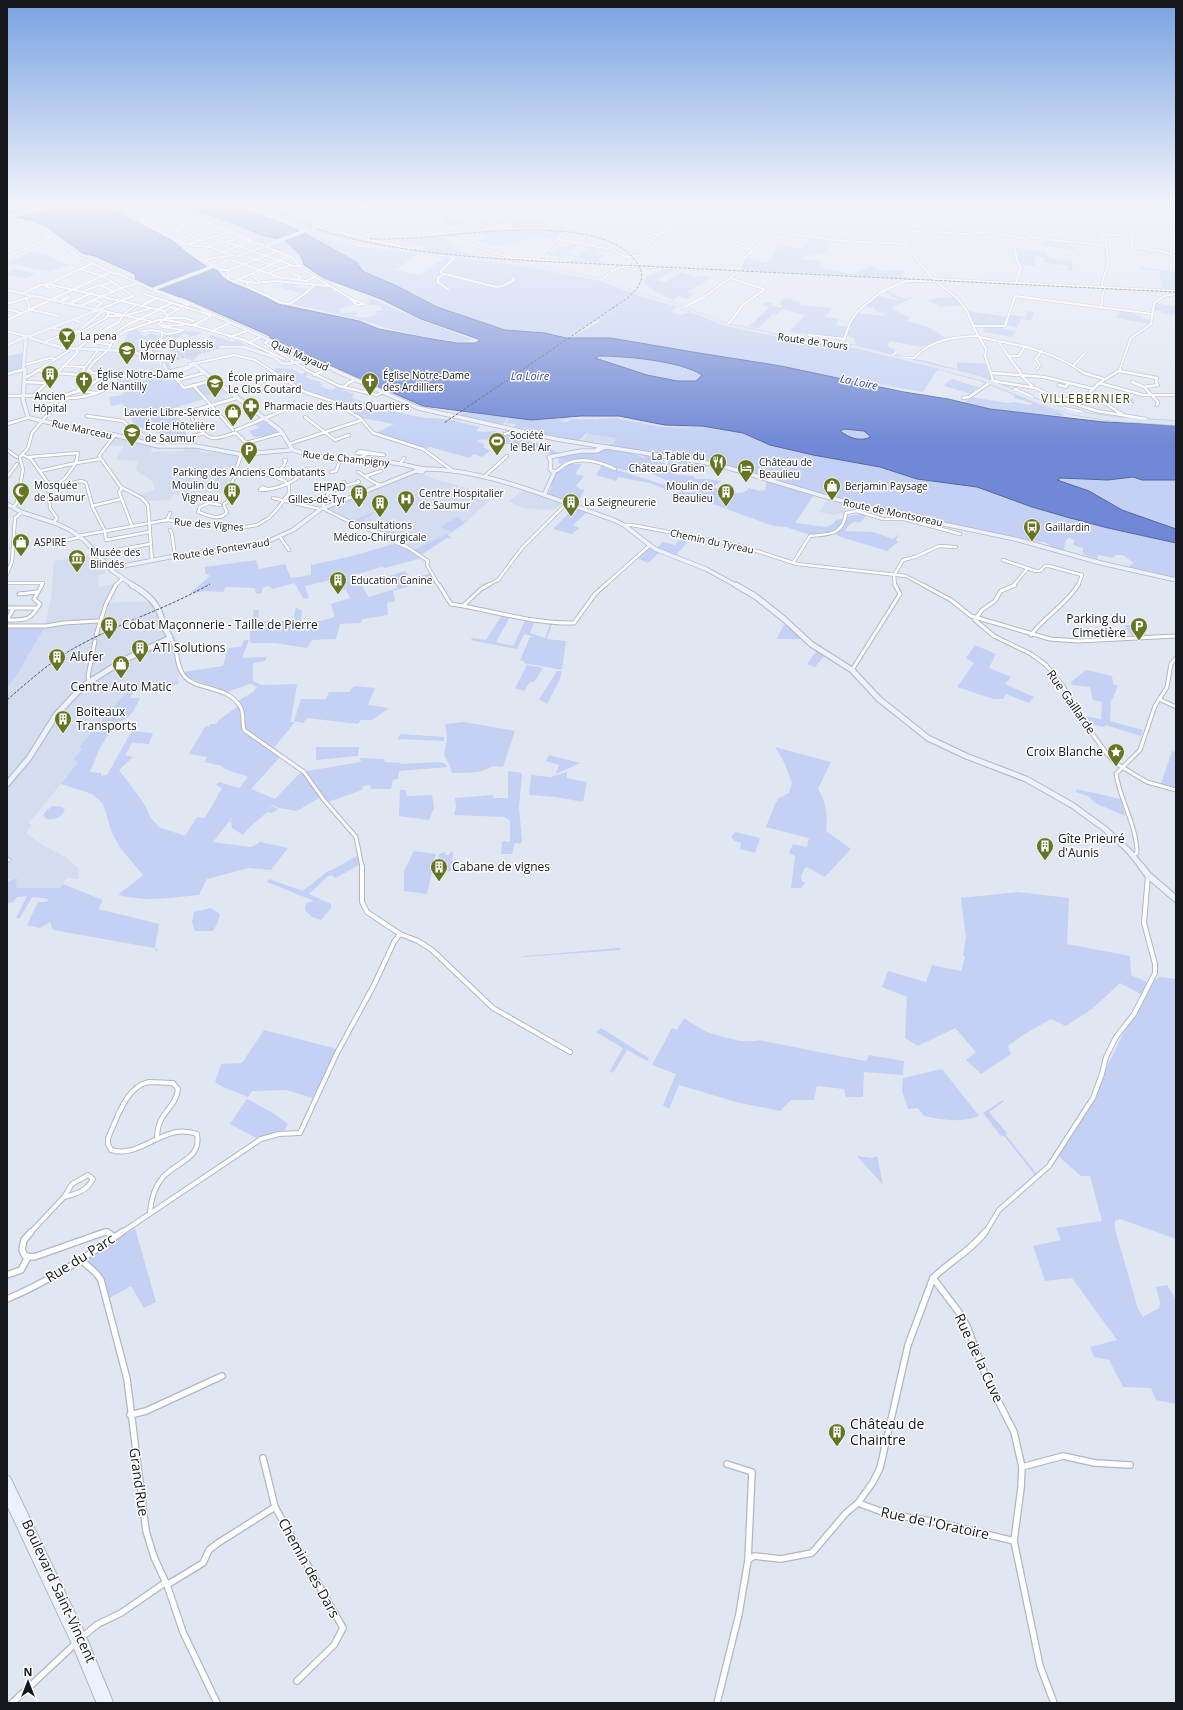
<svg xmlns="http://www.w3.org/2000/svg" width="1183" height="1710" font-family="'Open Sans',sans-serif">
<rect width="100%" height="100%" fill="#e1e6f3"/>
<!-- built -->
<g fill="#d4dcf0">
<path d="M240,205H265L273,207L269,205H271L317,224L306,228Z"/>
<path d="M107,352L145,354L157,361L163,367L165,372L147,380L127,381L106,373L92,372L90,368Z"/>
<path d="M227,390L229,394L222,396L226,400L211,404L204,396Z"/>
<path d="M587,434L617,438L613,444L582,441Z"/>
<path d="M115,437L152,446L151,452L184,451L186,447L195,448L200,449L201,452L217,453L235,455L238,458L234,468L224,467L221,472L228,473L230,477L224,493L200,492L188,496L174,494L170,500L150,501L139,495L155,490L152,481L135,470L137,466L138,461L116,459L124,446L107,445Z"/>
<path d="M416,472L421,473L434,479L494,496L465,523L449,535L412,549L398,542L395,537L357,524L328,508Z"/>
<path d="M524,489L560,502L561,505L555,509L538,510L536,508L528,509L516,505L509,501Z"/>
<path d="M828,499L847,503L844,513L834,515L819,512Z"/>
<path d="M95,554L104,567L105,574L99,575L98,587L114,584L105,603L156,601L162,615L177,640L179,681L129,689L79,747L82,748L78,762L43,806L29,822L31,826L26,833L41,844L67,858L78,868L79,879L67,878L60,888H15L16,878L7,880V625H45L51,598L54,561Z"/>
</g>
<!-- green -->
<g fill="#c4d1f4" fill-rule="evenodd">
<path d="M96,205H129L137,209L152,210L142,214L139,224L107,207Z"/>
<path d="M170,205H180L236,224L267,237L284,240L302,256L301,257L295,255L291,256L270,247V245H263L249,239H251L250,237L203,220L205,219L185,209Z"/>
<path d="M488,209L515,215L511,217L513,218L494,227L480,224L484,221L493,224L505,217L499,216L503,213L487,210Z"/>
<path d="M448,216L449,217L469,222L458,227L442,225L448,222L441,220Z"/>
<path d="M522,218L549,222L541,223L550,226L546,229L506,228Z"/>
<path d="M503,229L562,231L556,240L534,236L523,242L518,240C503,249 493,246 478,241L486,237L479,234L485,231Z"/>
<path d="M306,232L325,239L358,246L527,267L574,277L573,275L596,280L632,293L616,305H620L634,293L676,306L672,312L681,315L691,312L711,321L743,331L853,347L938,369L923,392L611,338H571L600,321L599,319L611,311L609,310L566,338L545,333L505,330L437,307L395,284L384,282L364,272L356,262L317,240L322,238C314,240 309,237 303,233ZM418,254L445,257L420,275L396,270Z"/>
<path d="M436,237L450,241L449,243L458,246L452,249L477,256L425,251L424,246L400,241Z"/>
<path d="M812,237L834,240L824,253L801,257V259L823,261L820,266L821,268L850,274H854L870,266L883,271L903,270L905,272L901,273L908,279L794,273L793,270V273L740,270L746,258L766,263L773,256L779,257L772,255L781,246L802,249Z"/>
<path d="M1048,239L1106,246V252H1103V246L1066,242L1065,246L1075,247L1076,250L1046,246L1041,243H1047Z"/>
<path d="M571,244L578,245L566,254L577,256L591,246L603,249L596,254L604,256L597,261L616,263L568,262L577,259L592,262L593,261L565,255L561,257L544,254L546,252L550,253L557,247L566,248Z"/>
<path d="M1016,248L1046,251L1047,256L1050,258L1073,261L1072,271L1103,275L1106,262L1104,254H1106L1107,266L1102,287H1099L1102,275L1024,265L1022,274H1020C1022,265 1016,257 1016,248ZM1035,256L1044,258V262H1039L1068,266V270L1036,266Z"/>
<path d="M32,252L46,255L70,265L49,272L18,265H7V263Z"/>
<path d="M1139,267L1176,272V291L1136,289L1163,288L1159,271L1140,269Z"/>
<path d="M666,268L676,269L657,280L665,282L681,272L697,277L700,275L711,277L701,285H698L692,290L686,291L694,294L687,299L678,296L674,300L663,296L665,295L653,291V289L645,284L646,277Z"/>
<path d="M15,269L36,274L25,279L7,275V273Z"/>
<path d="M285,283L297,284L294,287L308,289L311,285L313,286L305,294L278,287Z"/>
<path d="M314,286L331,287L334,289L331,290L350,300L356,305L338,309L341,313L337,314L292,304L308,293Z"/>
<path d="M886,290L905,299L918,295L892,308L910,318L907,321L928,327L946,338L921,347L890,341L887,346L897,351L892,355L834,343L855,345L856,342L854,341V339L847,335L851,322L858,313L882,316L885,314L873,310L875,308L865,306L877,296L901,301L882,291Z"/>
<path d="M955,296L962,305L940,307L928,300Z"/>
<path d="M790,298H792L791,300L801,302L800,305L833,308L825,317L839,319L835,325L848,327L843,338L789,332L805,315L782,309L776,315L773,314L758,328L749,327L769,307L762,305L765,302L774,303L771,306L781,308L783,306L779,304L784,299L788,300Z"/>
<path d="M373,299L421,320L472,339L469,341L463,342L425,337L390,329L364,321L338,315L355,311L358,315H355L357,317C361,316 365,318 369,317C373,317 373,315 377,314L376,311L383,310L379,305H368L370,303L367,300Z"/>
<path d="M1156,303L1176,307V312L1174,315L1161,313V311L1154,310Z"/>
<path d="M968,311L1006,317L1003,326H986L1004,327V329L1015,331L1012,337L983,332L985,326L975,325Z"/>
<path d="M1027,311L1034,312L1031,321L1021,319L1017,328L1006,325L1010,315L1025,317Z"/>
<path d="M1120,311L1135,313V315L1142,316V318L1151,320L1149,324L1116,318Z"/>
<path d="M139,329L141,335L146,336L150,333L161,336L178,334L183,331L202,332L193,337L185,333L177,338L165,337L164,341H168L163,346L161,345L152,350H159L164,354L170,352L169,350L195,346L196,348H206V346L217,343L214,342L216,340L208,337L212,335L233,342L237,340L250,348C240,345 231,344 221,346C213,348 209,351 201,351L193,361L175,355L171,356L170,369L168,370L165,364L168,360L146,353L119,349L127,336H125L129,333L125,332Z"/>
<path d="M23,353L22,369L7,373V356Z"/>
<path d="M599,356C627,356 679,360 702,375C700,377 698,380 695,381C676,387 615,364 594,358Z"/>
<path d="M902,357L927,361L957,370V362L987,364L990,370L985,371H989L991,380Z"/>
<path d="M277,368L292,369L301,374L306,372L308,374L306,377L312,380L319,381L322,385L320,386L331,390L338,387L344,389L343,390L354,394L352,398L392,411L425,418H435L451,420L480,427L476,431L483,432L495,431L505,435L513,434L512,437L527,441L549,445V448L558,453L551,454L531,445C517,454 495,434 477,441L485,445L483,447L490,451L482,457L474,454L469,458L430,447L425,449L376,433L394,424L362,418L328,399L329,398C325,396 320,397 316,396C310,394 303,390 299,386L301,385L299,383L295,385L274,371Z"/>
<path d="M164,372L173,376L183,389L192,386L204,399L171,409L180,420L188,438H165L156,432L135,426L123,404L111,406L109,397L123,395L124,392L109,387L120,379L127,381L141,377L147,380Z"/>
<path d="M951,379H952L978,387L971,394L944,386Z"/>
<path d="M213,381L227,390L204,396L195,386Z"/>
<path d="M1112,392L1134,399V404L1106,396Z"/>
<path d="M1015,395L1061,413L1065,415L1061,416L990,409L964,403L971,397L1008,403L1013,402L1031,405L1032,403L1014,398Z"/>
<path d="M463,412L531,420L611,416L665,425L702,426L743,433L770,445L813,455L880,467L917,479L977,487L1032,507L1070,518L1108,528L1176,543V579L1134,569L1129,566L1134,563L1123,555H1116L1113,558L1099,555L1097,559L1083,554V548L1073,545L1074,540L1070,538H1068L1065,542L1064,551L1053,548L1045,542L1030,541L933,520L934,517L926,515L924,519L860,504L828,495L826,496L743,469L607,447L609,444H613L616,438L587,434L598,419L614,418L662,427L713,429L664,426L614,417L571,418L559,421L567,422L572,419H597L591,429L578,441L532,431V430L514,427L516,424L505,423L509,419H507L503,424L457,416Z"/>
<path d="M264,421L279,433L263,438L260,436L254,437L249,431L259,428L254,424Z"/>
<path d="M844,429L864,431L871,437C859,442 850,438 840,431Z"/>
<path d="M609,449L636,453L635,454L644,458L645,457L639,455L640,454L665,457L663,463H665L664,465L671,468L673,474L693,476L696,479H707L722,481L713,487C723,490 742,498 749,488L760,491L765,490L767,480L814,495L795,523L826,527L833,524L836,520C846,519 856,511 866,516C862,521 861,523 854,522L849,525L845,531L873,532L893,539L899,534L896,540L898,542L887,551L841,537L835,534L810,535L786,527L773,526L705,501L693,499L672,492L650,483L618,477L616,481L596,475L602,465L661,484L687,485C682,484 676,484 671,482C660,478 649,471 636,469L635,471C630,470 625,471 620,469C602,464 578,454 561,464L557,462L560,461L558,459L559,457Z"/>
<path d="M672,458L708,464L703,472H699L698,473L694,472L692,468L680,465L672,467L667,466L669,460Z"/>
<path d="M569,464H582L575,474L584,476L576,486L580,489L585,490L575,505L547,496L551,488L550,479L554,472L563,469Z"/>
<path d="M1133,477L1142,480H1176V529L1122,510L1089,491L1056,480L1061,478L1108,480Z"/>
<path d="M567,504L587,512L573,525L579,528L572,534L553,529L574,508L565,505Z"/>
<path d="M373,512L376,513H374L369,517L364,518L366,525L371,523L369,519L367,518H371L370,521L373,523L367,526L375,529H385L396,533L391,535L348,520L351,518L356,520Z"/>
<path d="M458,517L464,523L451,532L440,527Z"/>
<path d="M447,534L452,539L447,538L421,555L413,550Z"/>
<path d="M682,536L691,538L675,556L657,548L663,542L675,545Z"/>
<path d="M397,543L422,558L385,568L381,567L355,575L369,597L398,588L389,576L405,571L416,584L393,591L395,601L387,603L388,615L363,619L360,623L340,624L336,639L312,640L307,648L275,643H250V631L254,610H259L258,621H271L269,631L272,621H293L296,607L302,611L301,622L320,621L335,617L331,604L350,598L346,590L347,589L340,591L335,579L305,586L309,598L304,599L294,583L273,589L269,586L263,587L262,593L256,594L255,588L226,587L223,592L208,591L190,593L210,576L205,573V567L256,560L259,569L285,564L291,578L311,575V565L352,556Z"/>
<path d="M650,548L659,553L648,563L637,558Z"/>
<path d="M432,573L437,583C425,585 420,589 413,578Z"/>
<path d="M502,615L510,617L496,642L513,646L525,621L534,623L530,633L545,638L550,624H552L547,639L566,641L562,670L524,663V661L520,660L530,637H535L524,634L517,649L471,640L472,638L486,640Z"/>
<path d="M784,625H789L802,639H777L778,636Z"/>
<path d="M1124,625H1140L1148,637H1132Z"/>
<path d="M7,628H44L16,676L7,688Z"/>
<path d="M244,640H249L242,658L267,657L265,661L253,663V681L262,685L297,684C296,692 291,718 291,722H295L274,748L280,757L251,789L275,799L301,772L361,762L360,758L384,759L385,762L400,763V764L438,762L444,763L448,767L399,771L398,779L393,780L391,789H371L370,785L363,786L362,790L328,802L322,796L297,811L279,808L272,805L267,810L272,806L278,809L272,813L267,812L250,827L243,835L232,828L231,824L232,823L230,822L234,815L213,842L250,847L254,846L260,842L288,848L271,870L249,868L207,879L199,895C171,898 146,902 118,895L143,875L121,849L112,833L103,804L92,794L61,784L78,762L74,759L82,749L79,747L129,689L179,681L178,684L134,691L130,698H140C133,712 131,719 115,723L99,750L90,772L101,773V776L107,775L132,731L153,733L149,744L132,743L125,755L133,757L119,770L143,802L151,818L159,827L185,836L197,817L205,818L222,788L216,785L219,782L239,788L248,777L225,769L222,766L204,762L207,757L189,754L205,727L209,726L210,724H216L220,719L237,707L238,701L253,692L257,687L250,684L227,692L187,677L183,672L223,666L228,648L241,647Z"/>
<path d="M975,645L996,654L989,668L1011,677L1005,684L1034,697L1029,703L1006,694L1003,699H993L957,687L974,663L966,658Z"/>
<path d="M817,650L825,655L815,667L807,664Z"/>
<path d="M527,665L543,668L534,682H530L524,691L515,688Z"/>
<path d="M1086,670L1112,676L1113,684L1118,686L1111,702L1110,721L1143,730L1141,736L1106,725L1104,727L1085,723L1078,715L1101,719L1102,702L1093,700L1090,687L1073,685L1070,683Z"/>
<path d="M557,671H562L560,679L547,704L539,699Z"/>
<path d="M354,686L375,688L368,705L389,708L372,720H361L358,724L307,718L303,723L294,721L301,699H326L329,692H349Z"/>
<path d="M464,722L515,731L503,767L496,766L492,767V766C482,774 465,773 452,773L450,766L444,755L447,738L445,724Z"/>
<path d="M400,734L444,737V741L398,739Z"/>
<path d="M316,747H359L358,756L316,760Z"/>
<path d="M775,747L831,762L818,789C826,801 828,816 826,831L851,849L825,877L807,867L804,869L801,877L802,881L805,883L801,888H791L795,856L789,853L793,844L807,847L809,838L766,827L775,804L779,798L789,793L792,783L784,762Z"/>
<path d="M1172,751L1176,752V788L1161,784Z"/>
<path d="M549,755L580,763L556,774L559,765L546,761Z"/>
<path d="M508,771L522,773L519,807L522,841L520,844L515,843L512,854H501L502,841L510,842V821L505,817L454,815L456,807L455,798L493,795V798H508Z"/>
<path d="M567,772V778L587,782L583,802L556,797L529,795L531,775L551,777Z"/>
<path d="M1076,789L1121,799L1125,816L1095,803L1088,796L1076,792Z"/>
<path d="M400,790H406L407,796H409L432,795L434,808L429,820L399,816Z"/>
<path d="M53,806L62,807L65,810C61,818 55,820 46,819L43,815L47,810Z"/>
<path d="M735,832L760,838L755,853L740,849L741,843L735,841L731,837Z"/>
<path d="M414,851L436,854L427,894L404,891V871Z"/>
<path d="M451,851L453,853L451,871L438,872L436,870L439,854L446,852L445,855H449Z"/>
<path d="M358,855L360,864L336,878L331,875L327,877L309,894L331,904V908L321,920L312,917L305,910L306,903L314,901L267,882L269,879L303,891L328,871L334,869Z"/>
<path d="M17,878L16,888H60L63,884L103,900L98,909L159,924L155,948L158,950L157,952L154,948L53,930L50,922L40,928L27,925L38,902H46L49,899L32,897L20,918H16L27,896L17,897L13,902L7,904L8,881Z"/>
<path d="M1018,892L1069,898L1067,944L1130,956L1131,975L1151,984L1159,977L1176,979V1239L1120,1219L1115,1221V1229L1138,1309L1143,1317L1159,1308L1160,1302L1156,1287L1167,1285L1176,1300V1404L1156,1400L1151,1388L1123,1387L1109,1360L1094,1357L1090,1347L1117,1340L1072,1278L1045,1281L1033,1246L1061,1240L1056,1228L1102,1221L1090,1176H1081L1057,1155L1079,1124L1142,995L1120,983L1092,1009L1066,1026L1051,1019L1023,1035L1008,1046L1011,1054L981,1074L966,1060L976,1052L955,1028L918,1046L905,1038L907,997L882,987L888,971L926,982L932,965L961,971L965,957L963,955L966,938L961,898Z"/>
<path d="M211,908L220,914L218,922L213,931H195L192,922L194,912Z"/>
<path d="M620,948V950L523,957L524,956Z"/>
<path d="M684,1018C690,1022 696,1026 703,1030C713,1035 748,1045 758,1040C794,1046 830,1055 866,1061L869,1055L904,1061L903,1075L864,1072L863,1097H846L844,1089L817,1086L814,1100H791L780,1111L736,1102L679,1085L669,1109L663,1105L676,1074L652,1065L672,1028L677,1030Z"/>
<path d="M601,1028L649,1058L647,1061L627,1050L613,1073L610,1071L623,1048L596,1032Z"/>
<path d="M264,1030L337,1049L313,1098L286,1090L252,1091L248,1097L223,1087L215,1082L221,1064L242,1063Z"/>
<path d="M942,1069L979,1116C960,1123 943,1120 924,1116L918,1108L908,1109L902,1091L903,1078Z"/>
<path d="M247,1099L273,1113L288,1124L284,1131L269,1134L256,1138L230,1124Z"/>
<path d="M1003,1100L1004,1101L989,1112L1007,1133L1006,1135L1036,1173L1035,1175L1004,1136H1001L983,1113Z"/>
<path d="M857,1156L872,1158L877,1156L883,1185Z"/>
<path d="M135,1228L156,1302L144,1308L131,1286L108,1299L103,1278L89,1262L88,1258L91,1254Z"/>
</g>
<!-- water -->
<path fill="#7088d6" stroke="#55669e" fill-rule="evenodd" d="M7,205H96L107,207L173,241L187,253L207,267L218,271L222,277L232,283L262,295L278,304L359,321L379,329L432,339L458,343H475L479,341L478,339L421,319L381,299L324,278L304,265L300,254L284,240L261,235L236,224L180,205H228L277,221L304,233L356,262L364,272L395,285L437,307L505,330L545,333L566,338H611L693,352L781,366L904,392L948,399L990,409L1104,422L1176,425V480H1142L1133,477L1108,480L1061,478L1057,480L1089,491L1122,510L1176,529V543L1108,528L1070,518L1032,507L977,487L917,479L880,467L813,455L770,445L743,433L702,426L665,425L619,416H581L531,420L423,406L272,340L274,339L270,338V336L182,297L170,295L135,279L136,278L135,274L95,256L82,253L47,227L31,220L7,216ZM599,356C625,356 681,361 702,375L696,381H677L647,375L595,358ZM844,429L864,431L871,437C859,442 850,438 840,431Z"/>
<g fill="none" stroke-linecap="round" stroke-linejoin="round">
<!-- secondary-tunnel -->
<path stroke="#c2c7d3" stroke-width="3" stroke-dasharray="3 1.5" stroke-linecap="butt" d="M168,361L220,347"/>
<!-- street-far4 casing -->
<g stroke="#b2b6c3" stroke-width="3">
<g id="street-far4">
<path d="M169,205L251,241L264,245"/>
<path d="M309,205L367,224"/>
<path d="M353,205L373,210L383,216L402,222L435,230L449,237L511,258L559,261"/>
<path d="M419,205L423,206"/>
<path d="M528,205L530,206"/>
<path d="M617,205L626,207"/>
<path d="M903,205L899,215V222L908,249L931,277L957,298L967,311L975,330L986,349L985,356L990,371"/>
<path d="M405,206L420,209"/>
<path d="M381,208L388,210L382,215"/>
<path d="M1047,208L1064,210L1088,217L1102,234L1106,242L1108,264L1102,283L1103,287"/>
<path d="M292,210L308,205"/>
<path d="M347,210L357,206"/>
<path d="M398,210L421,214"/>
<path d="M407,212L403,214L416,217L421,214"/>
<path d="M440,213L453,217"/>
<path d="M1176,213L1163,218L1161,225L1134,223L1128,226L1132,236V247L1160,251L1176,256"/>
<path d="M143,215V223L182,243L193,246L210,247L235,256"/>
<path d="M143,215L168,205"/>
<path d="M143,215L162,218"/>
<path d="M299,215L319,208"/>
<path d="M165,216L169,217H162Z"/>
<path d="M385,216L407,205"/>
<path d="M168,217L180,222L179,223L184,226L181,227"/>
<path d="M323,225L348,235L358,237L384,231"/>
<path d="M181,227L177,230L175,229Z"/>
<path d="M426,227L437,218L448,205"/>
<path d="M565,227L587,229L589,217L581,207L575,206"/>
<path d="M177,230L188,239L182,243"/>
<path d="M639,230L659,235"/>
<path d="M902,230L965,234L986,232L1028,239"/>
<path d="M770,231L842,241L907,244"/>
<path d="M196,232L188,235L200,241"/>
<path d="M342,233L384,216"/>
<path d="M661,233C691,225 720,213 750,205"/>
<path d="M444,234L480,230"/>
<path d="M1102,234L1132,236"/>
<path d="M1030,237L1106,246"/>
<path d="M360,238L413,249"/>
<path d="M558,239L613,250L631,260L625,266L614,270L601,280"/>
<path d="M226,242L242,237"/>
<path d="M189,244L230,232"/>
<path d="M208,246L222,241L238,246L223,252"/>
<path d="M238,246L294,266H300"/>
<path d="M238,246L251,241"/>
<path d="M736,246L753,250"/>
<path d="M267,247L293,258L302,269L350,298"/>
<path d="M7,257L50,237"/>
<path d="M248,257L281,268"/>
<path d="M455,257L441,271V273L496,287L503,286L514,280L513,278"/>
<path d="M628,257L639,255L644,252L650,242L685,213L691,205"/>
<path d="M204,260L233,255"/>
<path d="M205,260L211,265"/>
<path d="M232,260L278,277L306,281L316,276"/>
<path d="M530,265C536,261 561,237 564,231C568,222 569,214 575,205"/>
<path d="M626,266L693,269"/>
<path d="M216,267L222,270H229L278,251"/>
<path d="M80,269L105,277L133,296"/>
<path d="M229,270L227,278L234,282L289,256"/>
<path d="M268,273L291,265"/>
<path d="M292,273L301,277L296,280"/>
<path d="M251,274L255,275L254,278L259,281"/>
<path d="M445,274L438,278V282L449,290"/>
<path d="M934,279L1176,291"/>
<path d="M237,280L256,283L275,281L330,286"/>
<path d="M247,283L248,287L252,289L282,303L290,304L306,293L314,285"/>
<path d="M1016,283L1021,267L1017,261L1015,248L1029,238L1038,221L1047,215V205"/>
<path d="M102,285L112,282"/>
<path d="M56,286L52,288L44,286L93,263"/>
<path d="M84,291L100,285L114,292"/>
<path d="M23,293L41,285L48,284L164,311L165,314L168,315"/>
<path d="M144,294L210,315"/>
<path d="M168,296L188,305"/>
<path d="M26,298L29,306L28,309L59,316"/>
<path d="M350,298L364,304L357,305Z"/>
<path d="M93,300L102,303L95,309"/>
<path d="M59,302L69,297"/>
<path d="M7,304L34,296"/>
<path d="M68,304L92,293"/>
<path d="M143,305L157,298"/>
<path d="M80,306L121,288L139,283"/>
<path d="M682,308L704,297L738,272L745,257L766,238L773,227L783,218L788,205"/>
<path d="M1101,308L1103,292"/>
<path d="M7,309L21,313"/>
<path d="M159,309L172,303"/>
<path d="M98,310L133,296"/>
<path d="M103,311L150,321"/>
<path d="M165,311L171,307L177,309"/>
<path d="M127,315L152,308"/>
<path d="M107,316H120"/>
<path d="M167,318H185L194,321"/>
<path d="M7,320L111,272"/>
<path d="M76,321L80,322"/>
<path d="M119,322L123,315L137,304"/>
<path d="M158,325L168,315L182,307"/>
<path d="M194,325L211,316"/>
<path d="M726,325C734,320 737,311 743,305C749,299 758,296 764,289L730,278"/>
<path d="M163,326L183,325"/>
<path d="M974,326H1005L1015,296L1152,314"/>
<path d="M162,327L183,330"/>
<path d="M51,328L81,332L106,318L109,312"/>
<path d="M7,331L25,336"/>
<path d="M143,331L151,330L162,332L161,344L149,351L158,356L164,357L163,360"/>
<path d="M212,331L230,323"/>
<path d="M162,333L168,334L182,331"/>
<path d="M809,335L845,339"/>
<path d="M229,337L247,331"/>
<path d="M979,337C1017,345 1048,349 1081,371"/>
<path d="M87,341L111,345"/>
<path d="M268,341L265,343L308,371"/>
<path d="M998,341L1019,371"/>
<path d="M44,342L71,332"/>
<path d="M98,343L127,325L159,310"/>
<path d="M249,343L260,337"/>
<path d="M829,343L843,342L850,323L857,312L881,292L906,281H936"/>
<path d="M892,355L897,352L896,351"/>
<path d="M1008,356H1019L1025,346"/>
<path d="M899,357L914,358C931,339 954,337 978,336"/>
<path d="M197,363L234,355L255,360L272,371"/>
<path d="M24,365L50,358L55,359"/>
<path d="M63,366L84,367"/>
<path d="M1073,366L1085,353"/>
<path d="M89,369L90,371"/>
<path d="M1037,369L1040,365L1036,359L1042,350"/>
<path d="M37,370L43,371"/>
<path d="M18,371L25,369"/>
<path d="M37,371L70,350"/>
<path d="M59,371L77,353V349L98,333L119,322"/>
<path d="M82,371L98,350"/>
<path d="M87,371L94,362L108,350L114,339L126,331L158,320H167L196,326L244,340L284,359"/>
<path d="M181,371L189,368"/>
<path d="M323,371L329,368"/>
<path d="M1119,371L1131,338L1151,324L1154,303L1164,296L1176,294"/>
</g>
</g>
<!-- street-far3 casing -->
<g stroke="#b2b6c3" stroke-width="4">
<g id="street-far3">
<path d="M37,370L56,373"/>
<path d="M83,370L85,373"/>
<path d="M184,370L172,374L184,388L215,380"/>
<path d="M270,370L305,392L332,401L360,418L373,433L423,449L453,471"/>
<path d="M306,370L339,386L377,395L383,392"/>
<path d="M990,370L993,381"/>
<path d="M1019,370L1022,376L1032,386"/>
<path d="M1079,370L1084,373L1104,379"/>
<path d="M1119,371L1157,378L1156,382L1158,385L1144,387L1158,402L1157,405"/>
<path d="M56,373L81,375V373"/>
<path d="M992,373L1044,377L1094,389"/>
<path d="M7,374L22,370"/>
<path d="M314,375L325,370"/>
<path d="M24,377L29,376L39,370"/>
<path d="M178,380L204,373"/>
<path d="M993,381L1035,388L1059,399L1097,411L1146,419"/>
<path d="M24,382L46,383"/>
<path d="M1132,382L1144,387"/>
<path d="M1099,383L1143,395H1176"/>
<path d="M193,385L233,430"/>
<path d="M1059,385L1066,387L1068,383"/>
<path d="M344,387L348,383L355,380"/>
<path d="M1015,389L1032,397"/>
<path d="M78,391L88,370"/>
<path d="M82,391L106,374"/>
<path d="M7,396L66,395L78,391L97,393"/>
<path d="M33,396L60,370"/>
<path d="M68,398C87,398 104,394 116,379L105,374L92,373L90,370"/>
<path d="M963,398L969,397L992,381"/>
<path d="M1063,400C1076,396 1096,399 1108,405C1113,408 1117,412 1122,414"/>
<path d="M1082,400L1099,383L1120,370"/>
<path d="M1064,408L1082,412"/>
<path d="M87,416L123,421L133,430L158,442L168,443L167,446"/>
<path d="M305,417L335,440L349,435"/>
<path d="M7,424L27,418"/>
<path d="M236,430L290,408"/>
<path d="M233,433H236C229,434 222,438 214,438C203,438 193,421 188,412L237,398"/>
<path d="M236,433L246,443"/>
<path d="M505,434L513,432L521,433"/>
<path d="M115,435L99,456L121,487L142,498L148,505L152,561"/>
<path d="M194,436L204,433"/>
<path d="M246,443L282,433"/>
<path d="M289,444L362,420"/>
<path d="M7,450L17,457"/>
<path d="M360,451L384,455L357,453Z"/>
<path d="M242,453L246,443"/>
<path d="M23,455L31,459L48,483L50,508L57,518L54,522"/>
<path d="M20,457L28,448L32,433L48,414L68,398"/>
<path d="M29,457L78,453L76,463L40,471"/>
<path d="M354,459L364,456L367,453"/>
<path d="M400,464L404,458"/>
<path d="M236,470L241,455"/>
<path d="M553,471H557C573,454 596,460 615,469"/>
<path d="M331,472L336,471L341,458"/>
<path d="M358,472C366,476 371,482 380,485"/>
<path d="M273,475L283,467L286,460H284"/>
<path d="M366,476L381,471"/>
<path d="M485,476L507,456"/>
<path d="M7,477L17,464"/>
<path d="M318,483V488L325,490L328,493"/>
<path d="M58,485L82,481L86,483L93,508L105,531L106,540L149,532"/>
<path d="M345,486L359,482L358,481"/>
<path d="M122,488L119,492L132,526"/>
<path d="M50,489L65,478L76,463L100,459"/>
<path d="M267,489L263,487L260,490C272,490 289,485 298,477C301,475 302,472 304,469L308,470L305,473H302"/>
<path d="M273,498L320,509"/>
<path d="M224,504L228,501L229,488L238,471L232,472L235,474"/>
<path d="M220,505L209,503L200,507L198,512C208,515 220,522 227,512L224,506"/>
<path d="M14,506L17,503L23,469L20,459"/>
<path d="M92,506L121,499"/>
<path d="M323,507L328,493L345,486L344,482"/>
<path d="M324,509L356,525L392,537L397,543L407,547L428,561L427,565L439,586"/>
<path d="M167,520L170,513"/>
<path d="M624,525H632L741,546L797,564L906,576L925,586"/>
<path d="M170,530L172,534L175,556"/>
<path d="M78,536L167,520L239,528L257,525L269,518L279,507L289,493V486L285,481L270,475L238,472"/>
<path d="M280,537L289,550"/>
<path d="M55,543L80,537"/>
<path d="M95,554L150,544"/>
<path d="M1003,560L1036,571H1040L1045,566H1049L1082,575L1078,586"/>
<path d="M793,563L810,536C828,534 843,536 846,513L857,511L883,519H904L960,534"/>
<path d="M7,574L12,561L15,518L21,513"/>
<path d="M7,583H43L41,586"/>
<path d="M115,586L122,579"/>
<path d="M486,586L498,580L522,548L567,503"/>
<path d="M604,586L649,546"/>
<path d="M895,586L894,575L903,560L915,557L939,546L956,547"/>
<path d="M1013,586L1027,569"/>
</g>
</g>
<!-- street-far2 casing -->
<g stroke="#b2b6c3" stroke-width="5">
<g id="street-far2">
<path d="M439,585L451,604C492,610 532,624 574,623L595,594L605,585"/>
<path d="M923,585L951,600L971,616L1050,639L1078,641L1176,636"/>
<path d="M19,594L38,592"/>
<path d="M464,605L481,589L488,585"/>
<path d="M7,608H37"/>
<path d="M976,618L975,620L994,636L1031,654L1046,665L1063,686L1080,717L1107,754L1117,764L1147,782L1176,790"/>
<path d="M976,618L982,610L995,601L1001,591L1015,585"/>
<path d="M7,620C26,620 30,621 40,604L34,599L42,585"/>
<path d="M7,620L14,608"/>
<path d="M7,626H46L64,623L98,621"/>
<path d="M96,635L106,604L116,585"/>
<path d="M1031,635C1045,616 1066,605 1078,585"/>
<path d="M171,639C179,651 175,666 185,677C198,691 229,685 241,708C244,715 242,723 244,730L304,772L324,800L356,837L362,867"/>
<path d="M852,670L900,594L895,585"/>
<path d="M89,681L88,676L95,641"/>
<path d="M1159,699L1176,707"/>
<path d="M1134,855L1137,853C1137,826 1120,800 1116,774L1140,750L1155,706L1167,687L1171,664L1176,658"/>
<path d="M7,859L9,860"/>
</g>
</g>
<!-- street-far1 casing -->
<g stroke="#b2b6c3" stroke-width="6">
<g id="street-far1">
<path d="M362,866V902L367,912L400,934L418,941L432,950L493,1008L570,1052"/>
<path d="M149,1082L173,1083L178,1089C175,1111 157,1111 157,1139C142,1146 128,1155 111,1150L108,1144V1138C117,1119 126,1086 149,1082Z"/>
<path d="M88,1175L93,1179C87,1191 76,1194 64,1197L72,1184Z"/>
<path d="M150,1212C151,1200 155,1186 163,1177C176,1162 202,1159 197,1134C181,1129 172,1132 157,1139"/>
<path d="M30,1233L64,1197"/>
<path d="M103,1233H110"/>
<path d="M121,1233L261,1139L279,1134L300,1133L337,1053L374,985L394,942L400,934"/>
<path d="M985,1233L999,1210L1049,1166L1093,1098L1102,1074L1106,1057L1116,1037L1134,1014L1155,973V964L1144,923L1148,875"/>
</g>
</g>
<!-- street casing -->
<g stroke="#b2b6c3" stroke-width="8">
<g id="street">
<path d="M31,1232L24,1240L22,1250L25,1256L34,1257L105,1232"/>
<path d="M107,1232L114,1237"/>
<path d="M81,1260L96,1273L101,1280L127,1379L146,1531L154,1557L167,1585L183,1632L217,1703"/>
<path d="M7,1275L21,1270L28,1257"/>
<path d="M933,1278L958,1311L967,1326L986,1377L1014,1432L1022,1467L1021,1488L1014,1541L1040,1666L1054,1703"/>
<path d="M7,1299C48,1282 86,1257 122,1232"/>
<path d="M130,1415L146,1411L222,1376"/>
<path d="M263,1458L275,1507L343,1628L334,1645L297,1681"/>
<path d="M727,1464L752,1472L748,1560"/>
<path d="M1022,1467L1063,1456L1095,1463L1130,1465"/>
<path d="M858,1503L888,1514L936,1522L1014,1541"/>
<path d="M167,1585L203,1563L209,1550L218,1543L275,1507"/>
<path d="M82,1637L98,1624L121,1613L166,1582"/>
<path d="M12,1703L75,1644"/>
<path d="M717,1703L739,1614L748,1560L754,1556L781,1559L812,1553L846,1513L858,1503L873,1482L880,1468L908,1345L933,1278C950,1261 971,1251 985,1232"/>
</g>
</g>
<!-- secondary-far4 casing -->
<g stroke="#b2b6c3" stroke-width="4">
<g id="secondary-far4">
<path d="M277,205L290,211"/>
<path d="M292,212L321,224"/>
<path d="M322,224L372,205"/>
<path d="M7,226L32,223L79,257L112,273L119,274L151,289"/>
<path d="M268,245L307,230"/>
<path d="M238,256L264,247"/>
<path d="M154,289L230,260"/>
<path d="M7,290L103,311"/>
<path d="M154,290L189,303L214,315"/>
<path d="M214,315L337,371"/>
<path d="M30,336L98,310"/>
<path d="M30,338L63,348"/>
<path d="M7,345L28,336"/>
<path d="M220,347H244L274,357L281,363L286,364L311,360"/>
<path d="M61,348L129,351L160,360"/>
<path d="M64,348L77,332L103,311"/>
<path d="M164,364L166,371"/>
<path d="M195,365L203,371"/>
<path d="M25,371V369H23L26,339"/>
<path d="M173,371L195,365L197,363L190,364L191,365"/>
</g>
</g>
<!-- secondary-far3 casing -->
<g stroke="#b2b6c3" stroke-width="5">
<g id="secondary-far3">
<path d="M25,370L23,400L28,417"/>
<path d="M166,370L169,372L177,370"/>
<path d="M201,370L281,431L292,449"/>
<path d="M334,370L418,408L556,439L599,446"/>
<path d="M30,418L81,430L115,435L158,446H196L239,454"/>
<path d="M606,447L702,462L729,468L823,496L887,512L1019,540L1101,563L1176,580"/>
<path d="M293,450C334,464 377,456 418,468"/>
<path d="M245,454L290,450"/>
<path d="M418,468L425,469L422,472L416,471Z"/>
<path d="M425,469C486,469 556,500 614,520L624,525L655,549L706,569L737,586"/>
<path d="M544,495L554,473L550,469L551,462L549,457L581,451H597L606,447L600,446L596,451"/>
<path d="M7,504L21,512L55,523L70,530L84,540L109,567"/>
<path d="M324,508L416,471"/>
<path d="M113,568L175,556L262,544L293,530L321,509"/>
<path d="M111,570L134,586"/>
</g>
</g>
<!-- secondary-far2 casing -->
<g stroke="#b2b6c3" stroke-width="7">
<g id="secondary-far2">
<path d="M132,585C151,596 158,604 164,625"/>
<path d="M736,585L755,596L784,619L811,644L852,670L879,699L928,738L966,756L1026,779L1072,805L1105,829L1128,850L1142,867"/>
<path d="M162,624L170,637"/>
<path d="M7,784L29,758L56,715L83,686L124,660L168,639"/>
</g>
</g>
<!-- secondary-far1 casing -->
<g stroke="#b2b6c3" stroke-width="8">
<path id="secondary-far1" d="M1141,866L1148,875L1176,899"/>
</g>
<!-- secondary casing -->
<g stroke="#b2b6c3" stroke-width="10">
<g id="secondary">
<path d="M7,1480L82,1637L109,1703"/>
<path d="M7,1496L76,1643L101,1703"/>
</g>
</g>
<!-- primary-far1 casing -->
<g stroke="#c7c7c9" stroke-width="4">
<g id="primary-far1">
<path d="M238,205L307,229"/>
<path d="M310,230L358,245L530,265L601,280L644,296L679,306L726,325L798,340L856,347L953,371"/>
</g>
</g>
<!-- primary casing -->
<g stroke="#c7c7c9" stroke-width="5.5">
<path id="primary" d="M949,370L980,378L1039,402L1074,413L1113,419L1176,423"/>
</g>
<!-- highway casing -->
<g stroke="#c7c7c9" stroke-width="4.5">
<path id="highway" d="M7,217L58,205"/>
</g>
<!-- street-far4 -->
<use href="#street-far4" stroke="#fff" stroke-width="2"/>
<!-- street-far3 -->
<use href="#street-far3" stroke="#fff" stroke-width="2.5"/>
<!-- street-far2 -->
<use href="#street-far2" stroke="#fff" stroke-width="3"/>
<!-- street-far1 -->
<use href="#street-far1" stroke="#fff" stroke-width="4"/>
<!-- street -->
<use href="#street" stroke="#fff" stroke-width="5.5"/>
<!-- secondary-far4 -->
<use href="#secondary-far4" stroke="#edf1fd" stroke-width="3"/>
<!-- secondary-far3 -->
<use href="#secondary-far3" stroke="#edf1fd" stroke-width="3.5"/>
<!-- secondary-far2 -->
<use href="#secondary-far2" stroke="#edf1fd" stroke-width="5"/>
<!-- secondary-far1 -->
<use href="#secondary-far1" stroke="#edf1fd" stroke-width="6"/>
<!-- secondary -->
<use href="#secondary" stroke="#edf1fd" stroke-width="8"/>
<!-- primary-far1 -->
<use href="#primary-far1" stroke="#dae3fa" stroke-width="3"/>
<!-- primary -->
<use href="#primary" stroke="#dae3fa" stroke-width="4"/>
<!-- highway -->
<use href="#highway" stroke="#c2d0f7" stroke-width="3.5"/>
<!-- rail -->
<g stroke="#55585f" stroke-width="1" stroke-dasharray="3 1.5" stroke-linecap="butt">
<path d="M250,205L263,211"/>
<path d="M259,205C283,214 306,225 330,233C397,252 467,257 536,261L1176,292"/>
<path d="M370,239C389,239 408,239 428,237C477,233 611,213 639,266C647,279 636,291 626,299L444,423"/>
<path d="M7,700C30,680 53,659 80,645C122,622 168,608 210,584"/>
</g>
<!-- street-bridge casing -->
<g stroke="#b2b6c3" stroke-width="3" stroke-linecap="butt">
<path id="street-bridge" d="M161,326L163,325"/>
</g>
<!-- secondary-bridge casing -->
<g stroke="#b2b6c3" stroke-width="4" stroke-linecap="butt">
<path id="secondary-bridge" d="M314,228L319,226"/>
</g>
<!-- street-bridge -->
<use href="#street-bridge" stroke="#fff" stroke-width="2"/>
<!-- secondary-bridge -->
<use href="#secondary-bridge" stroke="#edf1fd" stroke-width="3"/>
</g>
<!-- sky -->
<linearGradient id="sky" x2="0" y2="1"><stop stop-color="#78a2e1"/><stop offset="0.46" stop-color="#f2f4fa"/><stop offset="1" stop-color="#f2f4fa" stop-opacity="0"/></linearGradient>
<rect width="1183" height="445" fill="url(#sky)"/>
<!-- icons -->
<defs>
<g id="bar-pin" transform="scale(0.9)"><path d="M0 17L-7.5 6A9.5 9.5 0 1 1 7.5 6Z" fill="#657522" stroke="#fff"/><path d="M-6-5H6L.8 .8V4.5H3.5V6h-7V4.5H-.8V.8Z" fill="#fff"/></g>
<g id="school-pin" transform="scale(0.9)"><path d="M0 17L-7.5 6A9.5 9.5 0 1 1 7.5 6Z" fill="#657522" stroke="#fff"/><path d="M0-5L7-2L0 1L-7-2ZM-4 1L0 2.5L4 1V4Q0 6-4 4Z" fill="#fff"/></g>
<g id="building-pin" transform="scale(0.9)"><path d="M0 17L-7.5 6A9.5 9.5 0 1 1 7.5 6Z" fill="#657522" stroke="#fff"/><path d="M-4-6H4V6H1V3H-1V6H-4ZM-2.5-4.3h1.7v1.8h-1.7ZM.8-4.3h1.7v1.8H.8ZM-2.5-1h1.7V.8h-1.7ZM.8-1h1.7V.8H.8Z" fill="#fff"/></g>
<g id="church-pin" transform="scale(0.9)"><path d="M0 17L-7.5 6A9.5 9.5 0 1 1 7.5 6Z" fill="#657522" stroke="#fff"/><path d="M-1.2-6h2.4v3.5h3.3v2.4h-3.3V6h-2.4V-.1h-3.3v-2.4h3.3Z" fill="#fff"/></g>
<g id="pharmacy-pin" transform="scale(0.9)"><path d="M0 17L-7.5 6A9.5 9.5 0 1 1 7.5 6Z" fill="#657522" stroke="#fff"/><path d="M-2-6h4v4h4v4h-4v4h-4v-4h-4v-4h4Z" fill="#fff"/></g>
<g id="shop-pin" transform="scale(0.9)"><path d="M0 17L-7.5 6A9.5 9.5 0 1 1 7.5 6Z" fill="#657522" stroke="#fff"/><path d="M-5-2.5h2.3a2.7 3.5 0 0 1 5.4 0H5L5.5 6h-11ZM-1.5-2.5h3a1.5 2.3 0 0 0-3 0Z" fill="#fff"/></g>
<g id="stadium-pin" transform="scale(0.9)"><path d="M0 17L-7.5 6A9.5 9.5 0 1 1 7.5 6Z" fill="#657522" stroke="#fff"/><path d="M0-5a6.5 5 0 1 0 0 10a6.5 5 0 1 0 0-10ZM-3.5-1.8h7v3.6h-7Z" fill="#fff"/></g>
<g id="parking-pin" transform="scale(0.9)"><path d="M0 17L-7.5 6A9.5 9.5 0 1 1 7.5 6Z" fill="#657522" stroke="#fff"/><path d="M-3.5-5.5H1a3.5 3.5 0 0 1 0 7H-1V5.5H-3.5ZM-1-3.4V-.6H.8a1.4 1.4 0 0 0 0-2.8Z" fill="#fff"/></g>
<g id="restaurant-pin" transform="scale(0.9)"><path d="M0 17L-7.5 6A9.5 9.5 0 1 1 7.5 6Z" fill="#657522" stroke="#fff"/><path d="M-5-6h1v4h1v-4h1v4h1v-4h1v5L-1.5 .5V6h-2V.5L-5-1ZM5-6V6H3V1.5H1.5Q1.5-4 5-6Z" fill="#fff"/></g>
<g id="hotel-pin" transform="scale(0.9)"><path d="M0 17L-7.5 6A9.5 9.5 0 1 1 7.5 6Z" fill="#657522" stroke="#fff"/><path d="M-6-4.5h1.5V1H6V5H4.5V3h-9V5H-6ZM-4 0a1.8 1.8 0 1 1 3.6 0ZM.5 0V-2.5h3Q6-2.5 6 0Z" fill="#fff"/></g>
<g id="mosque-pin" transform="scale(0.9)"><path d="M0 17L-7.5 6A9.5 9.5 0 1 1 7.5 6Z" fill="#657522" stroke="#fff"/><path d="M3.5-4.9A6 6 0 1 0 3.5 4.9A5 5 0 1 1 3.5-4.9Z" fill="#fff"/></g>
<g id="hospital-pin" transform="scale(0.9)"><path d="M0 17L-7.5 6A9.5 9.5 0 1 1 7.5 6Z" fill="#657522" stroke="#fff"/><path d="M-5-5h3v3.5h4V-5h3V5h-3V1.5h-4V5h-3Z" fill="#fff"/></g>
<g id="bus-pin" transform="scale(0.9)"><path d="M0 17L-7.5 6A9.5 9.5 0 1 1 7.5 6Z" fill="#657522" stroke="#fff"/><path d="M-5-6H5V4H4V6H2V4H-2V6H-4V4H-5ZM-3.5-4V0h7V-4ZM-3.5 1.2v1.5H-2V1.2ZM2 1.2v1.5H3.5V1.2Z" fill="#fff"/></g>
<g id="museum-pin" transform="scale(0.9)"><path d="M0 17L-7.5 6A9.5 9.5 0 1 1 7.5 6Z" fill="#657522" stroke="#fff"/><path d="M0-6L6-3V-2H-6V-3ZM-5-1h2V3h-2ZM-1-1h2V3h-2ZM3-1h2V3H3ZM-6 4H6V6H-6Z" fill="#fff"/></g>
<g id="sight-pin" transform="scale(0.9)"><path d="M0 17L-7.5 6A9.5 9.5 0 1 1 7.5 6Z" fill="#657522" stroke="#fff"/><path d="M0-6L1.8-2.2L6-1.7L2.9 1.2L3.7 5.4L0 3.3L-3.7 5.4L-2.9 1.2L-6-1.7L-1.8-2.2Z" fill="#fff"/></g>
</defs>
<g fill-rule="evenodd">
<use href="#bar-pin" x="67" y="336"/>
<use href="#school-pin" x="127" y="350"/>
<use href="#building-pin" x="50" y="374"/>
<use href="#church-pin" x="84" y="380"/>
<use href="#church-pin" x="370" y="381"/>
<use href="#school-pin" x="215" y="383"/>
<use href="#pharmacy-pin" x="251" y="406"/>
<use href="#shop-pin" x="233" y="412"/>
<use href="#school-pin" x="132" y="432"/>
<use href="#stadium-pin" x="497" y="441"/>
<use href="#parking-pin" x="249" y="450"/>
<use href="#restaurant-pin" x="718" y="462"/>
<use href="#hotel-pin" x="746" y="468"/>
<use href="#shop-pin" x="832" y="486"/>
<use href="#mosque-pin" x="21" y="491"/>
<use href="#building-pin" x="232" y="491"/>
<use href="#building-pin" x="726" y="492"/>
<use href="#building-pin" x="359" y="493"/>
<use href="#hospital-pin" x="406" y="499"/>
<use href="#building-pin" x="571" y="502"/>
<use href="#building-pin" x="380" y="503"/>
<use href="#bus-pin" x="1032" y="527"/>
<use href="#shop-pin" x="21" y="542"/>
<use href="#museum-pin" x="77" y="558"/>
<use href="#building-pin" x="338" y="580"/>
<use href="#building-pin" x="109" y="625"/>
<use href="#parking-pin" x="1139" y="626"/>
<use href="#building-pin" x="140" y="648"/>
<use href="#building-pin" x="57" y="657"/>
<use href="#shop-pin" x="121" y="664"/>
<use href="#building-pin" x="63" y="719"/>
<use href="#sight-pin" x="1116" y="752"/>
<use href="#building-pin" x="1045" y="846"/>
<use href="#building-pin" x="439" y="867"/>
<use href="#building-pin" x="837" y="1432"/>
</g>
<g text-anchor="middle" stroke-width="3" stroke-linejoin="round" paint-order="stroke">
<!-- far-poi labels -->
<g font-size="10" fill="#15171c" stroke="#fff" text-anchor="start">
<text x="80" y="340">La pena</text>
<text x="140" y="348">Lycée Duplessis<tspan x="140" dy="12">Mornay</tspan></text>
<text x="97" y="378">Église Notre-Dame<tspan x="97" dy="12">de Nantilly</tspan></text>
<text x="383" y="379">Église Notre-Dame<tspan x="383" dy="12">des Ardilliers</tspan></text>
<text x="228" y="381">École primaire<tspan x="228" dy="12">Le Clos Coutard</tspan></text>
<text x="50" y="400" text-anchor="middle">Ancien<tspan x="50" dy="12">Hôpital</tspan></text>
<text x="264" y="410">Pharmacie des Hauts Quartiers</text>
<text x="220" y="416" text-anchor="end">Laverie Libre-Service</text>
<text x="145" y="430">École Hôtelière<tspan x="145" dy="12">de Saumur</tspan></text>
<text x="510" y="439">Société<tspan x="510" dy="12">le Bel Air</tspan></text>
<text x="705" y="460" text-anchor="end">La Table du<tspan x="705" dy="12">Château Gratien</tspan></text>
<text x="759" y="466">Château de<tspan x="759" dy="12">Beaulieu</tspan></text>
<text x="249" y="476" text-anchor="middle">Parking des Anciens Combatants</text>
<text x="34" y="489">Mosquée<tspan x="34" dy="12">de Saumur</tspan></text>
<text x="219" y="489" text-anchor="end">Moulin du<tspan x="219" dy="12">Vigneau</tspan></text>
<text x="713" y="490" text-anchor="end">Moulin de<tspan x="713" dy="12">Beaulieu</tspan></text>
<text x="845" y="490">Berjamin Paysage</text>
<text x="346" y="491" text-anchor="end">EHPAD<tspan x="346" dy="12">Gilles-de-Tyr</tspan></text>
<text x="419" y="497">Centre Hospitalier<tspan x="419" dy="12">de Saumur</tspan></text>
<text x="584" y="506">La Seigneurerie</text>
<text x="380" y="529" text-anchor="middle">Consultations<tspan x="380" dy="12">Médico-Chirurgicale</tspan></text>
<text x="1045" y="531">Gaillardin</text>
<text x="34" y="546">ASPIRE</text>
<text x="90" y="556">Musée des<tspan x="90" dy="12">Blindés</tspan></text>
<text x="351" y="584">Education Canine</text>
</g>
<!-- far-street labels -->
<g font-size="10" fill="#15171c" stroke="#fff">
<text transform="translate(813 341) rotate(8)" y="4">Route de Tours</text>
<text transform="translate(300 355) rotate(24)" y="4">Quai Mayaud</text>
<text transform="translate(82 429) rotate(12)" y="4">Rue Marceau</text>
<text transform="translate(346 458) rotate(6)" y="4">Rue de Champigny</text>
<text transform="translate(893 512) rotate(12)" y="4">Route de Montsoreau</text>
<text transform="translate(209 524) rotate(5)" y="4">Rue des Vignes</text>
<text transform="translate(712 541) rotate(12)" y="4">Chemin du Tyreau</text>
<text transform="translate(221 549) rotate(-9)" y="4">Route de Fontevraud</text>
</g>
<!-- far-water labels -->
<g font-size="11" font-style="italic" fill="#3247a2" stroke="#fff">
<text x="530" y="380">La Loire</text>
<text transform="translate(859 382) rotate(12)" y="4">La Loire</text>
</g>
<!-- far-quarter labels -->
<g font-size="12" letter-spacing="1" fill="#3d480e" stroke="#fff">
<text x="1086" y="403">VILLEBERNIER</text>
</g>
<!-- poi labels -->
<g font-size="12" fill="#15171c" stroke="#fff" text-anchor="start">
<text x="1126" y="623" text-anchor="end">Parking du<tspan x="1126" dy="14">Cimetière</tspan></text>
<text x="122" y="629">Cobat Maçonnerie - Taille de Pierre</text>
<text x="153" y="652">ATI Solutions</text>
<text x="70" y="661">Alufer</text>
<text x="121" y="691" text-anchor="middle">Centre Auto Matic</text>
<text x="76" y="716">Boiteaux<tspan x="76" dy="14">Transports</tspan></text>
<text x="1103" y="756" text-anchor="end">Croix Blanche</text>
<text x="1058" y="843">Gîte Prieuré<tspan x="1058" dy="14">d'Aunis</tspan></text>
<text x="452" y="871">Cabane de vignes</text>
</g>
<!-- street labels -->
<g font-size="12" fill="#15171c" stroke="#fff">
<text transform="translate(1071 702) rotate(55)" y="4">Rue Gaillarde</text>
</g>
<!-- near-street labels -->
<g font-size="14" fill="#15171c" stroke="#fff">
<text transform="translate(80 1258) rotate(-32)" y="5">Rue du Parc</text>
<text transform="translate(979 1358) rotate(65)" y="5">Rue de la Cuve</text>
<text transform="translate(139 1482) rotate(82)" y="5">Grand'Rue</text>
<text transform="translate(935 1523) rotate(12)" y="5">Rue de l'Oratoire</text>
<text transform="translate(309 1568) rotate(61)" y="5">Chemin des Dars</text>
<text transform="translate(59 1591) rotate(65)" y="5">Boulevard Saint-Vincent</text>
</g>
<!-- near-poi labels -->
<g font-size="14" fill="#15171c" stroke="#fff" text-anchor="start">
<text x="850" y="1429">Château de<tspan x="850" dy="16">Chaintre</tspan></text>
</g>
</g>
<!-- border -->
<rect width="1183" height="1710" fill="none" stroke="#15171c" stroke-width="16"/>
<!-- north arrow -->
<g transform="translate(28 1682)" stroke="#ffffff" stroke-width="3" paint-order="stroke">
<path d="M0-3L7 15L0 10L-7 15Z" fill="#15171c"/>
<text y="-6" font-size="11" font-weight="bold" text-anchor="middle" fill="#15171c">N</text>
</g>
</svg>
